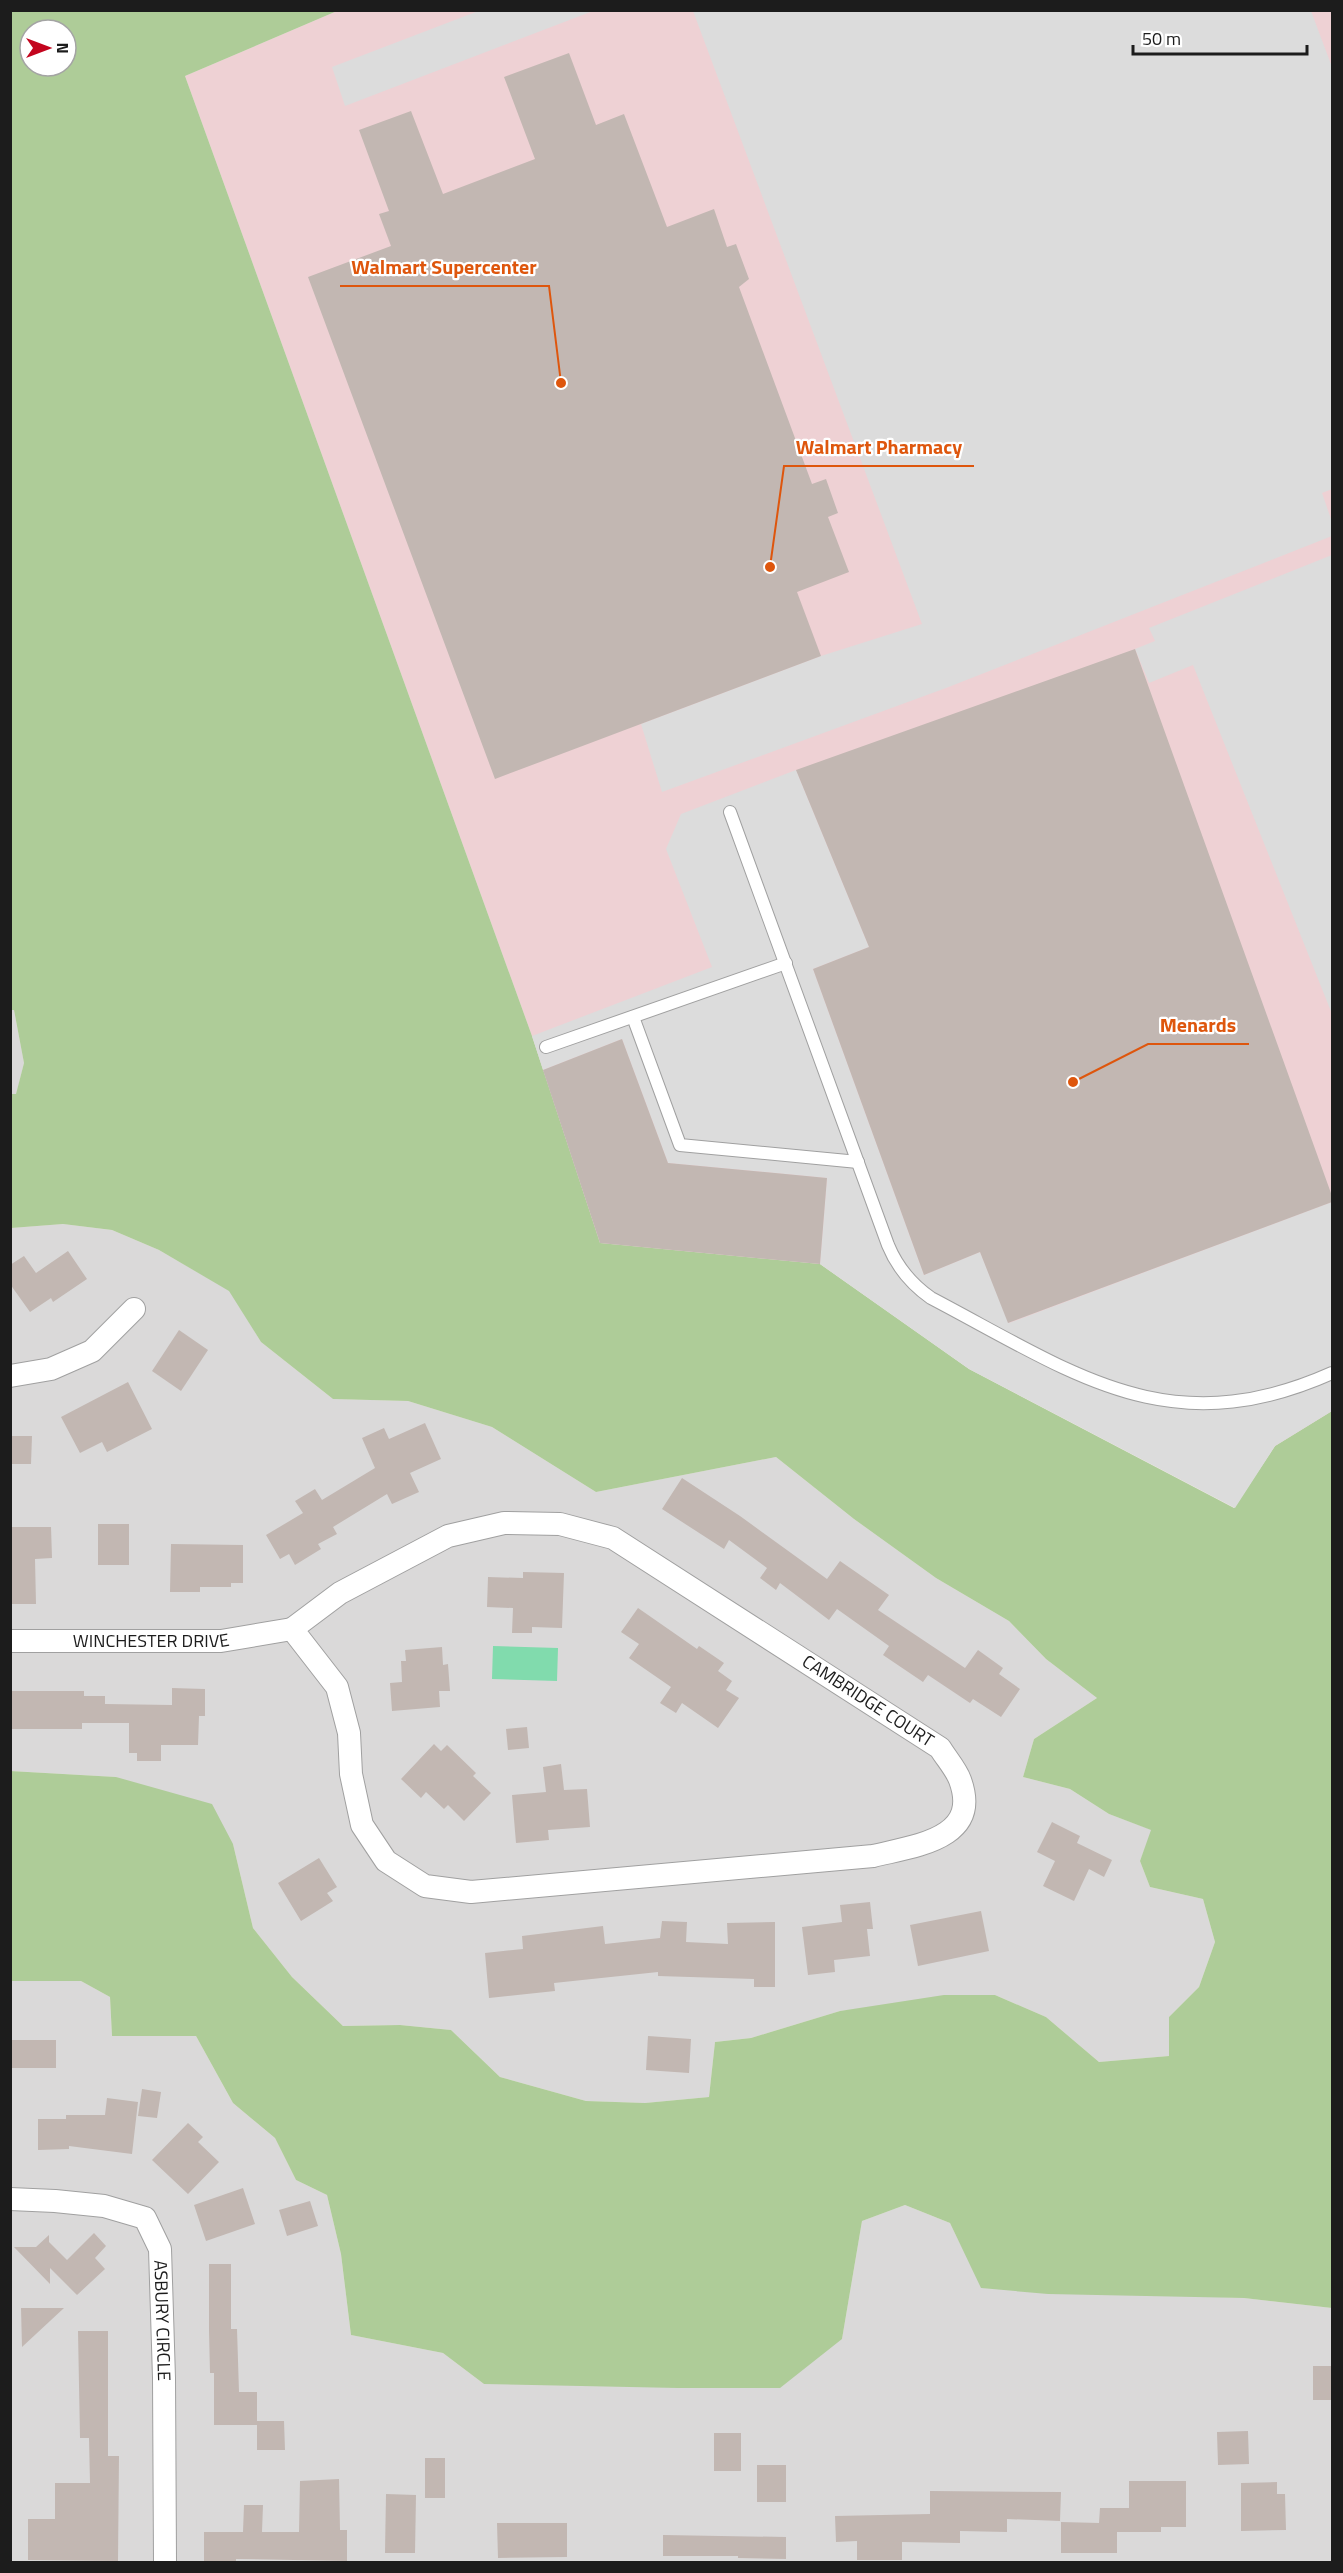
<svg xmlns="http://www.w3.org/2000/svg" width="1343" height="2573" font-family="'Titillium Web',sans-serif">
<rect width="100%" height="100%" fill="#ede8e2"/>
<!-- residential -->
<g fill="#dad9d9">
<path d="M10,1010H14L24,1063L16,1095L11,1094Z"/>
<path d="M63,1224L112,1230L159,1250L230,1291L261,1342L333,1399L408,1401L492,1427L596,1492L776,1457L854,1519L936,1578L1009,1621L1046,1659L1097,1698L1034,1739L1023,1777L1070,1789L1109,1814L1152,1830L1140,1861L1150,1887L1203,1899L1215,1942L1199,1987L1169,2017V2056L1099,2062L1046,2017L995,1995L840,2011L751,2038L715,2042L709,2097L645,2103L586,2101L500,2077L451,2030L400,2025L343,2026L292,1977L253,1928L233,1844L116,1777L11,1771L10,1228Z"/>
<path d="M10,1981H81L110,1997L112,2036H196L233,2103L275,2138L296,2180L327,2195L341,2254L351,2335L443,2353L484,2384L842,2339L862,2221L905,2205L950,2223L982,2288L1244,2298L1332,2308V2562H11Z"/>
</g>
<!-- commercial -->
<path fill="#eed1d4" d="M337,11H1332V1411L1275,1446L820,1264L600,1243L532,1036L185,76Z"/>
<!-- forest -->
<path fill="#aecc98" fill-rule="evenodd" d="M11,11H337L185,76L532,1036L600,1243L820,1264L969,1369L1234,1508L1275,1446L1332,1411V2308L1244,2298L1048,2294L981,2288L950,2223L905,2205L862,2221L842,2339L780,2388H678L484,2384L443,2353L351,2335L341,2254L327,2195L296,2180L275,2138L233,2103L196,2036H112L110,1997L81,1981H11L10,1771L116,1777L212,1804L233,1844L253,1928L292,1977L343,2026L400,2025L451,2030L500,2077L586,2101L645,2103L709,2097L715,2042L751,2038L840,2011L944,1995H995L1046,2017L1099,2062L1169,2056V2017L1199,1987L1215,1942L1203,1899L1150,1887L1140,1861L1151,1830L1109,1814L1070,1789L1023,1777L1034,1739L1097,1698L1046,1659L1009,1621L936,1578L854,1519L776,1457L596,1492L492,1427L408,1401L333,1399L261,1342L229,1291L159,1250L112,1230L63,1224L11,1228V1094H16L24,1063L14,1010H10ZM30,30H66V66H30Z"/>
<!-- pitch -->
<path fill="#81dbad" d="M493,1646L558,1648L557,1681L492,1679Z"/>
<!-- parking -->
<g fill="#dcdcdc">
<path d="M481,10L593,11L345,106L332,67Z"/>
<path d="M693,11H1311L1332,67V489L1322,493L1332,522V536L946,688L662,792L641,724L821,656L922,624Z"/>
<path d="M1332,555V1014L1193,665L1149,683L1135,649L1155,641L1149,628Z"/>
<path d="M796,770L869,947L813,969L924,1275L980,1252L1009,1323L1332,1202V1411L1275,1446L1235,1508L969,1369L820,1264L827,1178L668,1163L622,1039L543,1070L532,1036L712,967L666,849L681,814Z"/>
</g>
<!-- building -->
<g fill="#c2b7b2">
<path d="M569,53L596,125L624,114L667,227L714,209L727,247L736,244L749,279L739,287L812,484L826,479L838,513L828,517L849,572L797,592L821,656L495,779L308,277L391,246L379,214L389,211L359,130L411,111L443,194L535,159L504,77Z"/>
<path d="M1135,649L1332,1196V1202L1008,1323L980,1252L924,1275L813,969L869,947L796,770Z"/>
<path d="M622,1039L668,1163L827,1178L820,1264L600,1243L543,1070Z"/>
<path d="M68,1251L87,1279L53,1302L51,1298L30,1312L10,1284V1265L24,1256L36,1273Z"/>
<path d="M179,1330L208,1350L181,1391L152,1371Z"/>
<path d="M128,1382L152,1429L107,1452L102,1442L80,1453L61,1417Z"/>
<path d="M425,1423L441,1459L410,1473L419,1492L392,1504L387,1494L333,1527L337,1534L318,1544L321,1549L295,1565L289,1554L280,1559L266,1535L303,1513L295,1501L315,1489L322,1500L375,1468L362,1438L384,1428L389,1439Z"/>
<path d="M10,1436H32L31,1464H10Z"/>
<path d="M682,1478L740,1516L827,1579L840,1561L889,1595L878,1610L965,1668L978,1650L1003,1668L999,1674L1020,1689L1001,1717L973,1699L970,1703L928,1675L923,1682L883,1655L889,1646L837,1609L829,1620L780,1583L776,1590L760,1578L767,1568L729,1540L724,1549L662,1509Z"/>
<rect x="98" y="1524" width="31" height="41"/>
<path d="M10,1527H51L52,1558L35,1559L36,1604H10Z"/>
<path d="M171,1544L243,1545V1583H231V1587H200V1592H170Z"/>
<path d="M523,1572L564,1573L562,1628L532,1627V1633H512L513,1608L487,1607L488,1577L523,1578Z"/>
<path d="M638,1608L697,1649L699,1646L724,1663L718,1671L732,1681L726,1690L739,1698L718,1728L682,1703L676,1713L660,1703L671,1687L629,1658L639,1644L621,1632Z"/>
<path d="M442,1647L443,1665L448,1664L450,1691H439L440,1707L392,1711L390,1683L402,1682L401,1661H406L405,1650Z"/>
<path d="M172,1688L205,1689V1716H199L198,1745H161V1761H137V1753H129V1723H82V1729H10V1691H84V1696H105V1704L172,1705Z"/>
<path d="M527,1727L529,1748L508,1750L506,1729Z"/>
<path d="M434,1744L441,1751L447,1745L476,1773L473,1776L491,1793L464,1821L448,1805L444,1809L426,1792L421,1798L401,1779Z"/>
<path d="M561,1764L564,1790L587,1789L590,1827L548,1830L549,1840L516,1843L512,1795L546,1792L543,1767Z"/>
<path d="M1052,1822L1080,1836L1077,1843L1112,1860L1104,1877L1089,1869L1074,1901L1043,1886L1055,1861L1037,1852Z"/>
<path d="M319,1858L337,1887L327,1893L333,1901L301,1921L278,1883Z"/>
<path d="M870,1902L873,1929H867L870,1956L834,1960L835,1972L808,1975L802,1927L842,1922L840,1905Z"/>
<path d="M981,1911L989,1951L918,1966L910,1925Z"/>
<path d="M662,1921L687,1922L686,1942L728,1944L727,1923L775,1922V1987H754V1979L658,1976V1972L554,1983L555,1991L489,1998L485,1953L523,1949L522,1936L603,1926L605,1944L660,1938Z"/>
<path d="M648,2036L691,2039L689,2073L646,2070Z"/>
<rect x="10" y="2040" width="46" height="28"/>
<path d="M142,2089L161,2092L157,2118L138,2116Z"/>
<path d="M107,2098L138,2102L132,2154L69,2146V2149L38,2150V2119H66V2115H105Z"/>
<path d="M188,2123L203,2137L198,2142L219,2162L188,2194L152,2160Z"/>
<path d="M243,2188L255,2224L206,2241L194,2205Z"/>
<path d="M310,2201L318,2226L287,2236L279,2210Z"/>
<path d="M94,2233L106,2246L95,2258L105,2269L77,2295L50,2268V2284L14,2247H36L49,2235V2242L67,2260Z"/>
<path d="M209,2264H231V2329H237L239,2392H257V2421H284L285,2450H257V2425H214V2373H210L209,2330Z"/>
<path d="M21,2308H64L22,2347Z"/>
<path d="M78,2331H108V2456H119L118,2561L28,2560V2519H55V2483H90L89,2438H80Z"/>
<rect x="1313" y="2366" width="19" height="34"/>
<path d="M1248,2431L1249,2464L1218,2465L1217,2432Z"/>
<rect x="714" y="2433" width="27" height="38"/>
<rect x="425" y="2458" width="20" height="40"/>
<rect x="757" y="2465" width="29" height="37"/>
<path d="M339,2479L340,2530H347V2561L236,2559V2562H204V2532H243L244,2505H263L262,2532H299L300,2481Z"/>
<path d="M1129,2481H1186V2527H1161V2532H1117V2553H1061V2522L1099,2523L1100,2508H1129Z"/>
<path d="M1277,2482V2494H1285L1286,2530L1241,2531V2483Z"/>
<path d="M930,2491L1061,2492L1060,2521L1007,2519V2532L960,2531V2543L902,2542V2560H857V2541L836,2542L835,2516L930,2514Z"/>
<path d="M386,2494L416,2495L415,2553H385Z"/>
<path d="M497,2523H567V2557L498,2558Z"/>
<path d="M663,2535L786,2537V2559L738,2558V2556H663Z"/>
</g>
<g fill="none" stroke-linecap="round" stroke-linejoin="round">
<!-- service casing -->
<g stroke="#a0a0a0" stroke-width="14">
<g id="service">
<path d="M730,812L888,1245C897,1267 911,1284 931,1298C1074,1373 1168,1446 1332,1373"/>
<path d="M633,1017L680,1145L858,1162"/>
<path d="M546,1047L786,963"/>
</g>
</g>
<!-- minor casing -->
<g stroke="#a0a0a0" stroke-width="24">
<g id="minor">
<path d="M10,1376L51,1369L92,1351L134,1309"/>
<path d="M504,1523L560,1524L613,1538L940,1748C946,1758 956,1769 960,1780C982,1840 913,1846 873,1856L471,1892L425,1886L386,1861L362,1825L351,1774L349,1733L337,1687L292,1629L340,1593L448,1536Z"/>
<path id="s1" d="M10,1641H221L292,1629"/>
<path id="s2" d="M10,2199L55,2201L104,2206L145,2218L160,2249L164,2378L165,2562"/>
</g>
</g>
<!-- service -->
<use href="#service" stroke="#fff" stroke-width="12"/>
<!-- minor -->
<use href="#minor" stroke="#fff" stroke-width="22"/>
</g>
<g text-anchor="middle" stroke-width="4.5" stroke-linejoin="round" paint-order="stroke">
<!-- street labels -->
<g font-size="18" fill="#1c1c1c" stroke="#fff">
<text dy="6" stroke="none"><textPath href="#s1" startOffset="141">WINCHESTER DRIVE</textPath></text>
<text transform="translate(868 1701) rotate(33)" y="6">CAMBRIDGE COURT</text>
<text dy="6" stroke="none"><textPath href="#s2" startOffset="243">ASBURY CIRCLE</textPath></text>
</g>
</g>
<!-- callouts -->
<path fill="none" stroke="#de560d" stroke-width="2" d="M561 383L549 286H340M770 567L784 466H974M1073 1082L1148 1044H1249"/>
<g fill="#de560d" stroke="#fff" stroke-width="2">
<circle cx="561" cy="383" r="6"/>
<circle cx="770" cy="567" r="6"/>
<circle cx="1073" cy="1082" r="6"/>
</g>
<g font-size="20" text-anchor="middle" font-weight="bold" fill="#de560d" stroke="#fff" stroke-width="4.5" stroke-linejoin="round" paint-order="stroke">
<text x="444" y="274">Walmart Supercenter</text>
<text x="879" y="454">Walmart Pharmacy</text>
<text x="1198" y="1032">Menards</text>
</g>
<!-- border -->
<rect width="1343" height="2573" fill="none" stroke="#1c1c1c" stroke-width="24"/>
<!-- north arrow -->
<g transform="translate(48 48) rotate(90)"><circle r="28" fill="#ffffff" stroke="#a4a4a4" stroke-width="1.5"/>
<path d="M0-4.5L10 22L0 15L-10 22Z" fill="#c3051e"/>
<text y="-9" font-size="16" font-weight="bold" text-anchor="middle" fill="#1c1c1c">N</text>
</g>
<!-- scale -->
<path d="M1133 45v9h174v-9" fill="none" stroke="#1c1c1c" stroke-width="3"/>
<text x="1142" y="45" font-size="18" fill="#1c1c1c" stroke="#ffffff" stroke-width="4.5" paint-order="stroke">50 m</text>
</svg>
